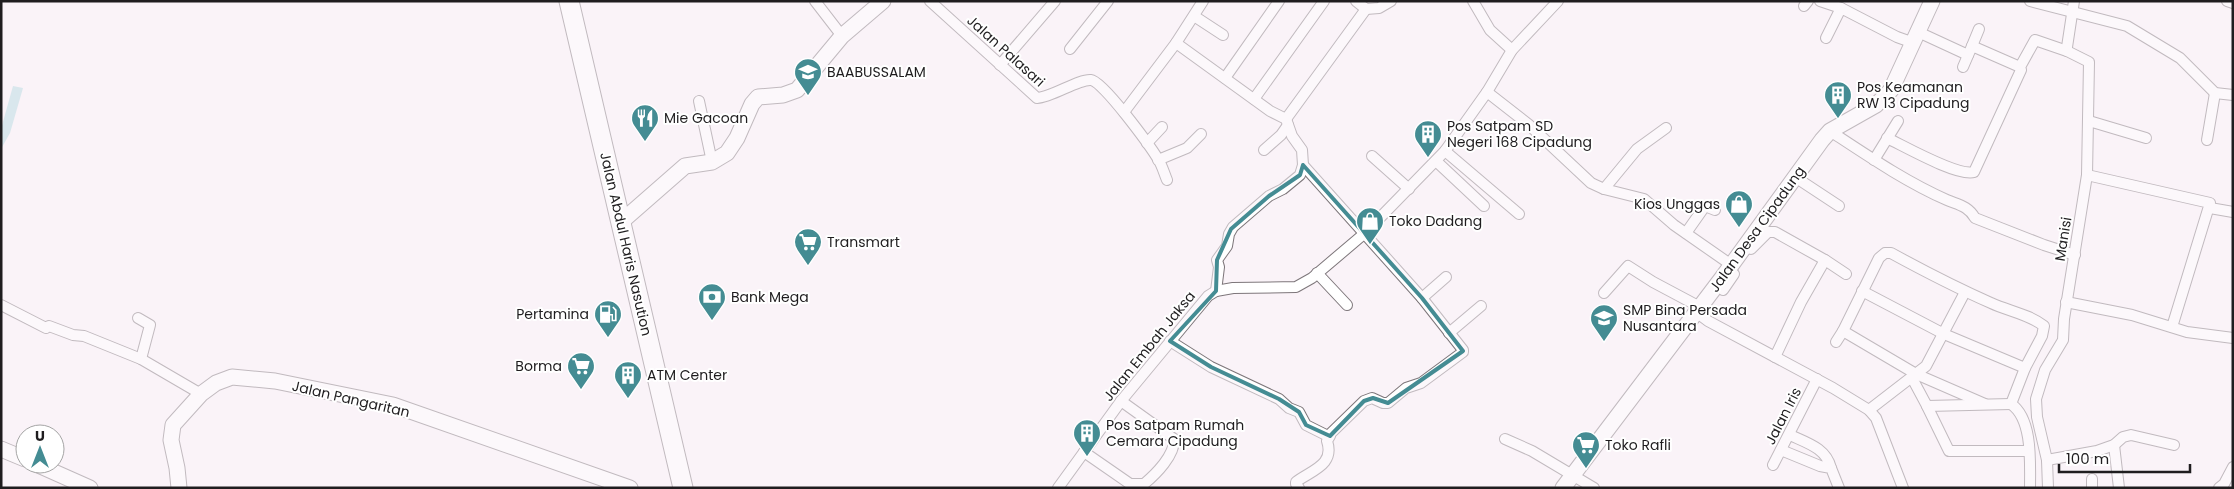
<svg xmlns="http://www.w3.org/2000/svg" width="2234" height="489" font-family="Poppins,sans-serif">
<rect width="100%" height="100%" fill="#faf3f8"/>
<!-- water -->
<path fill="#b1dadf" d="M13,86L23,88L10,133L1,149V129Z"/>
<g fill="none" stroke-linecap="round" stroke-linejoin="round">
<!-- street casing -->
<g stroke="#7d767a" stroke-width="12">
<g id="street">
<path d="M815,1L842,36"/>
<path d="M930,1L1037,98C1053,97 1078,79 1091,80C1103,81 1150,146 1158,159C1162,165 1164,173 1167,180"/>
<path d="M1356,1L1366,9L1379,8L1391,1"/>
<path d="M1473,1L1490,30L1512,50"/>
<path d="M1820,1L1841,8"/>
<path d="M2030,1L2127,26L2180,58L2215,93L2233,95"/>
<path d="M2227,1L2233,3"/>
<path d="M1804,6L1808,1"/>
<path d="M1194,16L1223,35"/>
<path d="M1916,31L1968,55"/>
<path d="M1826,38L1841,8L1897,37L1911,42"/>
<path d="M1176,43L1270,111L1286,119L1292,136L1302,150L1303,165L1300,175L1283,189L1269,196L1233,227L1229,234L1227,246L1217,260L1219,267L1216,291"/>
<path d="M1972,46L1979,29"/>
<path d="M1070,49L1108,1"/>
<path d="M1000,65L1055,1"/>
<path d="M1963,67L1972,46L2020,67"/>
<path d="M1225,78L1279,1"/>
<path d="M1487,92L1528,124L1591,183L1604,189L1644,199L1674,225L1730,264"/>
<path d="M1254,99L1324,1"/>
<path d="M699,101L712,162"/>
<path d="M1124,112L1176,43L1203,1"/>
<path d="M1286,119L1366,9"/>
<path d="M2089,121L2146,138"/>
<path d="M1830,131C1868,156 1906,182 1947,200C1959,205 1968,206 1975,218L2044,245L2075,255"/>
<path d="M1887,138C1904,146 1958,177 1974,172L2021,70L2020,67L2035,40L2067,51"/>
<path d="M2207,140L2215,93"/>
<path d="M1147,143L1162,127"/>
<path d="M1264,150L1281,135L1288,125"/>
<path d="M1445,151L1519,214"/>
<path d="M1372,156L1409,189"/>
<path d="M1158,160L1187,148L1201,134"/>
<path d="M1874,160L1898,121"/>
<path d="M1436,161L1484,206"/>
<path d="M2087,175L2210,203L2172,327"/>
<path d="M1795,177L1839,206"/>
<path d="M1604,189L1637,149L1666,128"/>
<path d="M2210,208L2233,212"/>
<path d="M1686,233L1705,206L1715,210"/>
<path d="M1751,249L1768,232H1775L1825,260L1846,274"/>
<path d="M1317,273L1347,305"/>
<path d="M1723,290L1734,274"/>
<path d="M1862,291L1944,334L2025,368"/>
<path d="M1604,293L1628,266L1653,282L1700,307"/>
<path d="M1422,298L1446,277"/>
<path d="M2066,302L2132,315L2187,332L2233,338"/>
<path d="M1,305L46,328L49,326L73,335L84,336L141,359L201,394"/>
<path d="M1696,312L1708,321L1833,388L1869,410L1876,418L1903,488"/>
<path d="M138,318L150,325L141,359"/>
<path d="M1449,333L1481,306"/>
<path d="M1170,341L1211,367L1279,399L1289,408L1299,412L1306,425L1328,436L1364,401L1372,398L1383,403H1388L1406,388L1421,383L1463,352V350L1422,298L1303,165"/>
<path d="M1836,342L1843,331"/>
<path d="M1775,357L1801,302L1825,260"/>
<path d="M1912,378L1927,406L2011,404"/>
<path d="M1121,401L1174,439C1175,455 1156,474 1144,484H1131"/>
<path d="M1985,404L1916,374L1843,331L1879,258L1885,253H1891C1924,271 1957,288 1991,303C2008,311 2029,314 2044,326L2042,336L2025,368L2011,404C2033,419 2030,463 2030,488"/>
<path d="M1927,406L1949,451H2029"/>
<path d="M1869,410L1926,366L1965,292"/>
<path d="M1790,435C1807,443 1826,448 1831,468"/>
<path d="M1505,439L1532,451L1594,488"/>
<path d="M2114,445L2119,488"/>
<path d="M1781,450L1820,466L1831,468L1839,488"/>
<path d="M1084,452L1136,488"/>
<path d="M2047,460L2097,451L2114,445L2123,437L2131,435L2174,445"/>
<path d="M1773,465L1817,379"/>
<path d="M1058,488L1121,401L1208,296L1216,291L1233,288L1296,287L1312,278L1365,233L1445,151L1487,92L1512,50L1558,1"/>
<path d="M1299,488L1296,484V482C1312,470 1335,465 1327,441L1330,436"/>
<path d="M2048,488L2047,460L2037,417L2036,399L2045,370L2063,340L2064,319L2087,175L2089,62L2067,51V47L2074,1"/>
<path d="M2092,488V479"/>
<path d="M2219,488L2224,484L2233,467"/>
</g>
</g>
<!-- secondary casing -->
<g stroke="#7d767a" stroke-width="17">
<g id="secondary">
<path d="M621,222L685,166L712,162L727,153L737,138L752,104L758,97L783,95L797,90L842,36L883,1"/>
<path d="M1,449L25,459"/>
<path d="M36,464L90,488"/>
<path d="M179,488L177,468L171,440L173,425L201,394L216,383L232,377L275,381L393,405L630,488"/>
<path d="M1563,488L1722,278L1822,140L1830,131L1876,105L1891,90L1932,1"/>
</g>
</g>
<!-- highway casing -->
<g stroke="#7d767a" stroke-width="21">
<path id="highway" d="M569,1L683,488"/>
</g>
<!-- street -->
<use href="#street" stroke="#fff" stroke-width="10"/>
<!-- secondary -->
<use href="#secondary" stroke="#fff" stroke-width="15"/>
<!-- highway -->
<use href="#highway" stroke="#fff" stroke-width="19"/>
</g>
<!-- marked area -->
<path d="M0 0H2234V489H0ZM1303,165L1422,298L1463,351L1388,403L1373,398L1364,401L1330,436L1306,425L1299,412L1279,399L1211,367L1170,341L1216,291L1217,260L1231,229L1269,196L1300,175Z" fill="#faf3f8" fill-opacity=".55" fill-rule="evenodd"/>
<path fill="none" stroke="#448c93" stroke-width="4" stroke-linejoin="round" d="M1303,165L1422,298L1463,351L1388,403L1373,398L1364,401L1330,436L1306,425L1299,412L1279,399L1211,367L1170,341L1216,291L1217,260L1231,229L1269,196L1300,175Z"/>
<!-- icons -->
<defs>
<g id="school-pin" transform="scale(1.4375)"><path d="M0 17L-7.5 6A9.5 9.5 0 1 1 7.5 6Z" fill="#448c93" stroke="#fff"/><path d="M0-5L7-2L0 1L-7-2ZM-4 1L0 2.5L4 1V4Q0 6-4 4Z" fill="#fff"/></g>
<g id="building-pin" transform="scale(1.4375)"><path d="M0 17L-7.5 6A9.5 9.5 0 1 1 7.5 6Z" fill="#448c93" stroke="#fff"/><path d="M-4-6H4V6H1V3H-1V6H-4ZM-2.5-4.3h1.7v1.8h-1.7ZM.8-4.3h1.7v1.8H.8ZM-2.5-1h1.7V.8h-1.7ZM.8-1h1.7V.8H.8Z" fill="#fff"/></g>
<g id="restaurant-pin" transform="scale(1.4375)"><path d="M0 17L-7.5 6A9.5 9.5 0 1 1 7.5 6Z" fill="#448c93" stroke="#fff"/><path d="M-5-6h1v4h1v-4h1v4h1v-4h1v5L-1.5 .5V6h-2V.5L-5-1ZM5-6V6H3V1.5H1.5Q1.5-4 5-6Z" fill="#fff"/></g>
<g id="shop-pin" transform="scale(1.4375)"><path d="M0 17L-7.5 6A9.5 9.5 0 1 1 7.5 6Z" fill="#448c93" stroke="#fff"/><path d="M-5-2.5h2.3a2.7 3.5 0 0 1 5.4 0H5L5.5 6h-11ZM-1.5-2.5h3a1.5 2.3 0 0 0-3 0Z" fill="#fff"/></g>
<g id="supermarket-pin" transform="scale(1.4375)"><path d="M0 17L-7.5 6A9.5 9.5 0 1 1 7.5 6Z" fill="#448c93" stroke="#fff"/><path d="M-6-5.5h2.5l.6 2H6L4.5 2H-2.5L-4.4-4H-6ZM-1.5 3.2a1.3 1.3 0 1 0 .1 0ZM3 3.2a1.3 1.3 0 1 0 .1 0Z" fill="#fff"/></g>
<g id="bank-pin" transform="scale(1.4375)"><path d="M0 17L-7.5 6A9.5 9.5 0 1 1 7.5 6Z" fill="#448c93" stroke="#fff"/><path d="M-6-4H6V4H-6ZM0-2.3a2.3 2.3 0 1 0 0 4.6a2.3 2.3 0 1 0 0-4.6Z" fill="#fff"/></g>
<g id="fuel-pin" transform="scale(1.4375)"><path d="M0 17L-7.5 6A9.5 9.5 0 1 1 7.5 6Z" fill="#448c93" stroke="#fff"/><path d="M-5.5-6h7V0h2V4h1.3V-2.5L3-4.5l.8-.8L6-3V5H2.5V1h-1V6h-7ZM-4.2-4.7v3.2H.2V-4.7Z" fill="#fff"/></g>
</defs>
<g fill-rule="evenodd">
<use href="#school-pin" x="808" y="72"/>
<use href="#building-pin" x="1838" y="95"/>
<use href="#restaurant-pin" x="645" y="118"/>
<use href="#building-pin" x="1428" y="134"/>
<use href="#shop-pin" x="1739" y="204"/>
<use href="#shop-pin" x="1370" y="221"/>
<use href="#supermarket-pin" x="808" y="242"/>
<use href="#bank-pin" x="712" y="297"/>
<use href="#fuel-pin" x="608" y="314"/>
<use href="#school-pin" x="1604" y="318"/>
<use href="#supermarket-pin" x="581" y="366"/>
<use href="#building-pin" x="628" y="375"/>
<use href="#building-pin" x="1087" y="433"/>
<use href="#supermarket-pin" x="1586" y="445"/>
</g>
<g text-anchor="middle" stroke-width="4" stroke-linejoin="round" paint-order="stroke">
<!-- street labels -->
<g font-size="14" fill="#1f1d1f" stroke="#fff">
<text transform="translate(1006 51) rotate(42)" y="5">Jalan Palasari</text>
<text transform="translate(1757 229) rotate(-54)" y="5">Jalan Desa Cipadung</text>
<text transform="translate(2063 239) rotate(-81)" y="5">Manisi</text>
<text transform="translate(626 244) rotate(77)" y="5">Jalan Abdul Haris Nasution</text>
<text transform="translate(1149 346) rotate(-51)" y="5">Jalan Embah Jaksa</text>
<text transform="translate(351 399) rotate(13)" y="5">Jalan Pangaritan</text>
<text transform="translate(1783 416) rotate(-63)" y="5">Jalan Iris</text>
</g>
<!-- poi labels -->
<g font-size="14" fill="#1f1d1f" stroke="#fff" text-anchor="start">
<text x="827" y="77">BAABUSSALAM</text>
<text x="1857" y="92">Pos Keamanan<tspan x="1857" dy="16">RW 13 Cipadung</tspan></text>
<text x="664" y="123">Mie Gacoan</text>
<text x="1447" y="131">Pos Satpam SD<tspan x="1447" dy="16">Negeri 168 Cipadung</tspan></text>
<text x="1720" y="209" text-anchor="end">Kios Unggas</text>
<text x="1389" y="226">Toko Dadang</text>
<text x="827" y="247">Transmart</text>
<text x="731" y="302">Bank Mega</text>
<text x="1623" y="315">SMP Bina Persada<tspan x="1623" dy="16">Nusantara</tspan></text>
<text x="589" y="319" text-anchor="end">Pertamina</text>
<text x="562" y="371" text-anchor="end">Borma</text>
<text x="647" y="380">ATM Center</text>
<text x="1106" y="430">Pos Satpam Rumah<tspan x="1106" dy="16">Cemara Cipadung</tspan></text>
<text x="1605" y="450">Toko Rafli</text>
</g>
</g>
<!-- border -->
<rect width="2234" height="489" fill="none" stroke="#1f1d1f" stroke-width="5"/>
<!-- north arrow -->
<g transform="translate(40 449)"><circle r="24" fill="#ffffff" stroke="#a5a5a5"/>
<path d="M0-4L9 19L0 12L-9 19Z" fill="#448c93"/>
<text y="-8" font-size="14" font-weight="bold" text-anchor="middle" fill="#1f1d1f">U</text>
</g>
<!-- scale -->
<path d="M2059 464v8h131v-8" fill="none" stroke="#1f1d1f" stroke-width="2.5"/>
<text x="2066" y="464" font-size="15" fill="#1f1d1f" stroke="#ffffff" stroke-width="4" paint-order="stroke">100 m</text>
</svg>
